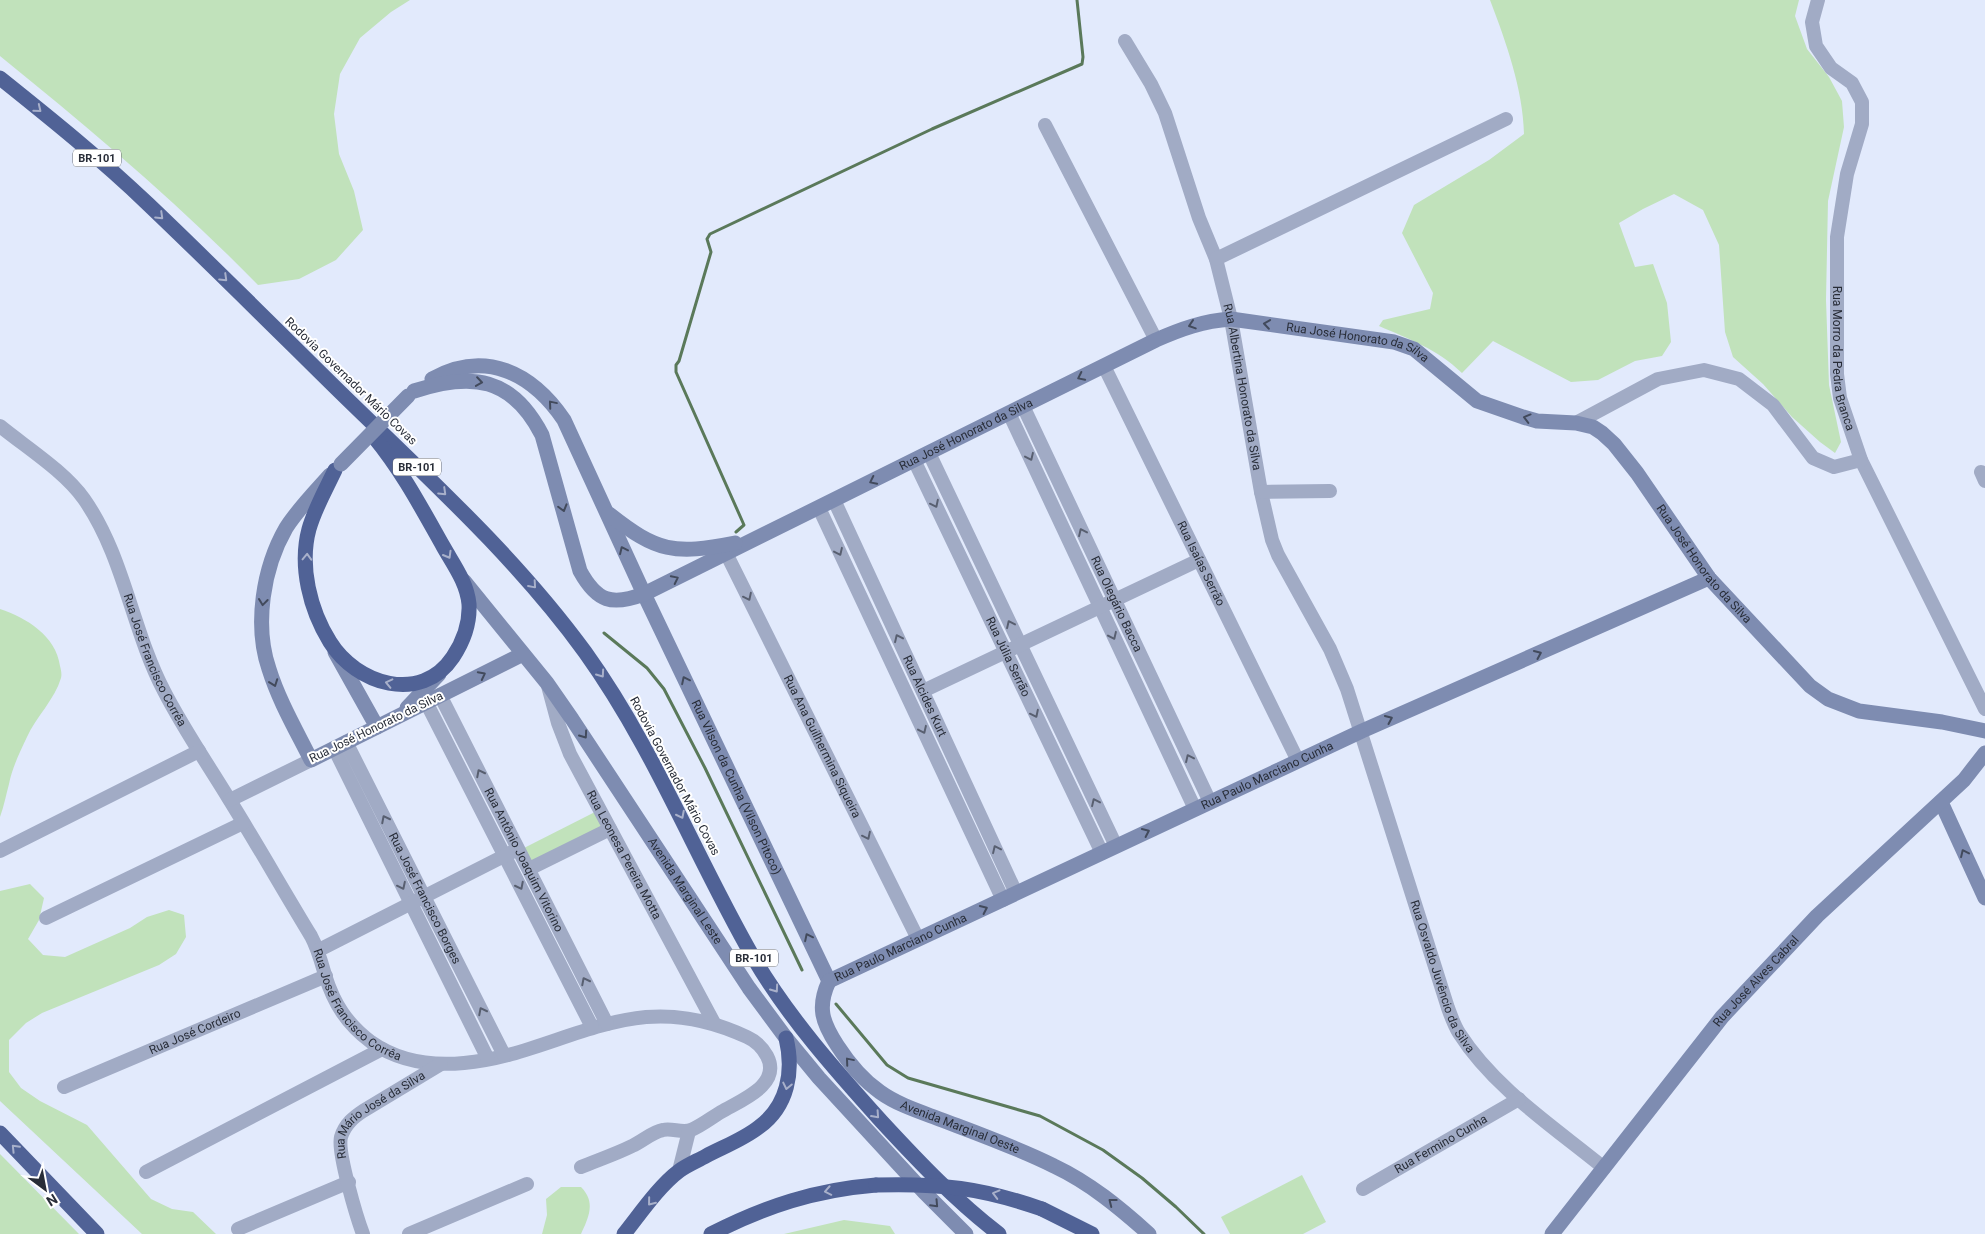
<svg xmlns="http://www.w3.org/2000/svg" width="1985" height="1234" font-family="Roboto,sans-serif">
<rect width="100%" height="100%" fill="#e2eafc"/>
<!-- green -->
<g fill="#c1e2bb">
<path d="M0,0H410L391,12L360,38L340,74L334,114L339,154L354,191L363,230L336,260L299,279L258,285C178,203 89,128 0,56Z"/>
<path d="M1490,0H1799L1795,16L1807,49L1829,77L1842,101L1844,127L1828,201L1826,300L1829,385L1841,442L1835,453L1820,442L1792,417L1763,384L1733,357L1725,332L1719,245L1703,210L1674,194L1643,209L1619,223L1635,267L1653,264L1667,303L1671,342L1662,356L1635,361L1598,380L1571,382L1493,341L1462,373C1437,349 1409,339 1379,326L1383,320L1430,309L1433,293L1402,233L1414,205L1489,160L1524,134C1523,89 1506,42 1490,0Z"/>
<path d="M0,609C27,618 56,636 60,666C61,670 62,674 61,678C55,699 36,717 27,737C20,752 12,768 9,784C6,795 4,806 0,817Z"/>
<path d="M595,812L602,826L531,862L524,848Z"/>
<path d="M30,884L44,898L39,920L28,939L43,955L65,957L130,928L147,917L169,910L184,915L186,937L176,954L159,965L42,1013L26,1023L9,1040V1072L21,1088L40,1101L87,1125L151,1199L172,1209L193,1212L216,1234H142L0,1101V891Z"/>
<path d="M0,1154L79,1234H0Z"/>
<path d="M1302,1175L1326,1222L1303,1234H1230L1221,1217Z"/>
<path d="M561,1187H581C596,1202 589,1217 581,1234H542L547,1215L546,1199Z"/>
<path d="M844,1220L890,1226L895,1234H784Z"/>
</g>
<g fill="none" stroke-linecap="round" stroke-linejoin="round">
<!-- stream -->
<g stroke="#5a795a" stroke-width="3">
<path d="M736,532L744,525L676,372V365L679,361L711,252L707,239L710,234L932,129L1082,64L1083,57L1077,0"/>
<path d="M604,633L647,668L664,689L705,768L802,970"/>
<path d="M836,1004L887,1065L908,1078L1040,1116L1103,1150L1142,1178L1176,1207L1204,1234"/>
</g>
<!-- street -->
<g stroke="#a1abc5" stroke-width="14">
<path id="s1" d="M1818,0L1812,22L1816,46L1831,68L1852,83L1862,102V124L1847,174L1837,237V374L1840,398L1861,460L1985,709"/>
<path id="s2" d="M1125,41L1151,84L1165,113L1199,218L1216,259L1231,319L1261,492L1272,540L1278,555L1330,649L1347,689L1448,1008C1451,1016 1454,1025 1459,1033C1494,1088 1554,1127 1604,1168"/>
<path d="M1045,125L1156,340"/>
<path d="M1216,259L1506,119"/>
<path id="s3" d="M1104,366L1298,761"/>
<path id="s4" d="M1023,406L1210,802"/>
<path d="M1009,413L1195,809"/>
<path d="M1576,423L1658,379L1704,370L1739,379L1773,405L1813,458L1834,467L1861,460"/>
<path id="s5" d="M0,426C27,448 64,471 84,499C124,556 132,630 164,691C183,728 207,763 229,799C257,844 283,890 311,936C318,949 321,961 325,975C334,1004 347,1024 371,1042C398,1061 432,1066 464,1063C527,1058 583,1023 646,1017C682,1014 715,1022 747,1037C756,1041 762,1047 767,1056C782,1085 741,1100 721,1112C711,1118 701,1126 691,1130C682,1133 672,1128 663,1130C652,1132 643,1141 632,1146C616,1154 598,1160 581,1167"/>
<path d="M929,453L1116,846"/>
<path id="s6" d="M914,460L1102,853"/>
<path d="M1981,472L1985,481"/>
<path d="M1261,492L1330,491"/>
<path id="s7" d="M834,500L1016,893"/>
<path d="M819,508L1003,900"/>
<path id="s8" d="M726,553L918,939"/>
<path id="s9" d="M548,686L558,723L570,754L714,1023"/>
<path d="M923,691L1199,560"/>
<path id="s10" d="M440,695L607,1024"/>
<path d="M426,702L592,1027"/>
<path id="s11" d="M346,742L504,1055"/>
<path d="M334,748L488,1059"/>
<path d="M230,800L311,760"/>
<path d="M0,851L199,751"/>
<path d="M529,869L610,829"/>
<path d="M46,918L243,823"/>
<path d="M319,950L512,852"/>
<path id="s12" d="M64,1087L326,976"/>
<path d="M679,1171L689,1131"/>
<path d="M146,1172L382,1049"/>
<path id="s13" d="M1363,1189L1519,1099"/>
<path d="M238,1229L349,1182"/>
<path id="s14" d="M363,1234C357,1218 337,1152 341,1137C345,1124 354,1117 363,1111L441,1064"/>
<path d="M409,1234L527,1184"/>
</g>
<!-- secondary -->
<g stroke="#7e8cb1" stroke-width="15">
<path id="s15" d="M432,379C485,349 532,373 564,420L644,594L829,981"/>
<path id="s16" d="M414,391C472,372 512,377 542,435L580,571C597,602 612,606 644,594L1156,340C1181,329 1203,321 1231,319L1394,342L1414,349L1477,401L1523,417L1537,421L1576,423L1593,427L1602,433L1614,444L1637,473L1709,578L1810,686L1828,699L1859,711L1942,722L1985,731"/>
<path d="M330,475C315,492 298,509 286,528C263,568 254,625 269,669C279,701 296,730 311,760L523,654"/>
<path d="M609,514C657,552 674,555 735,543"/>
<path id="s17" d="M464,581L547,683L572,719L749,988L786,1038L819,1078L924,1192L966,1234"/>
<path d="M335,652L377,727"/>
<path d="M407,708L439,674"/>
<path d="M1941,802L1985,898"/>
<path id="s18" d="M829,981L1362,731L1709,578"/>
<path id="s19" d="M829,981C817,1007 822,1022 837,1045C848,1062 863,1080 880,1092C898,1105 921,1112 942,1120C979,1134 1018,1148 1054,1166C1090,1183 1120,1208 1149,1234"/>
<path id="s20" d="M1552,1234L1722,1017L1817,916L1964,780L1985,753"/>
</g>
<!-- highway -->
<g stroke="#506296" stroke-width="15">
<path d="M0,78C50,118 101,159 148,204C213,266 277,330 341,393C426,476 515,556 585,652C654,748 695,856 753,957C788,1017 836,1071 882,1122C919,1162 956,1201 999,1234"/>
<path d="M335,470C326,489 315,508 309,529C299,566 310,610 330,642C356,684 421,705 453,657C463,642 470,623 469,604C467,582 453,564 443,546C421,507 402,471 374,437"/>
<path d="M0,1133L97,1234"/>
<path d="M1042,1209L1092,1234"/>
<path d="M624,1234C640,1214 659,1186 679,1171C687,1165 697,1161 706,1156C723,1147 744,1139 759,1127C788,1106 794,1071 786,1038"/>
<path d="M711,1234C766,1206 815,1190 876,1185"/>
</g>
<!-- secondary-bridge -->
<path stroke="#7e8cb1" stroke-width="15" d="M341,464L408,396"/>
<!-- highway-bridge -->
<path stroke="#506296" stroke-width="15" d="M876,1185C940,1183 982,1188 1042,1209"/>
</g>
<!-- one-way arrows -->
<defs><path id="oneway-chevron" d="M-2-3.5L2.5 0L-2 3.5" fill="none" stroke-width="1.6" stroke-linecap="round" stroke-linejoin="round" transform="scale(1.25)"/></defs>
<g stroke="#a8b0ca">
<use href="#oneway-chevron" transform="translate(38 109) rotate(39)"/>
<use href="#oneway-chevron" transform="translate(160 216) rotate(44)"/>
<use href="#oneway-chevron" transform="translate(224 278) rotate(44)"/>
<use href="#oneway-chevron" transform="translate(443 492) rotate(44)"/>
<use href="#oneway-chevron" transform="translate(448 555) rotate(60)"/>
<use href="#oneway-chevron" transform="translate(307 557) rotate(-88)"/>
<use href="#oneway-chevron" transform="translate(533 585) rotate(49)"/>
<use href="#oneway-chevron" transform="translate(601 674) rotate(55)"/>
<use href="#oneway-chevron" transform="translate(389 683) rotate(-167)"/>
<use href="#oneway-chevron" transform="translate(681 815) rotate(63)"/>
<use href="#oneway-chevron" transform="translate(775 989) rotate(55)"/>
<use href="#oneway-chevron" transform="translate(787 1086) rotate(102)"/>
<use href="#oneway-chevron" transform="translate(876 1115) rotate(48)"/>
<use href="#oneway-chevron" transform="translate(15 1148) rotate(-134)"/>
<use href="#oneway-chevron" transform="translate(828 1191) rotate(169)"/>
<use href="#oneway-chevron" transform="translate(996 1194) rotate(-165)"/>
<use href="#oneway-chevron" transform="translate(651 1202) rotate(129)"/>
</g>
<g stroke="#424a5c">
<use href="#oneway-chevron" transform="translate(1267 324) rotate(-172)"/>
<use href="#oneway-chevron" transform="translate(1192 325) rotate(162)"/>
<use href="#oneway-chevron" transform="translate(1081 377) rotate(154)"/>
<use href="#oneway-chevron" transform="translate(479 382) rotate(8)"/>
<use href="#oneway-chevron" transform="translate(552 404) rotate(-130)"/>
<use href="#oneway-chevron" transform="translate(1527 418) rotate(-165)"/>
<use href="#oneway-chevron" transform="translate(873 481) rotate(154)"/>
<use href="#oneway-chevron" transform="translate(563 508) rotate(74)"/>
<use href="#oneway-chevron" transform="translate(623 550) rotate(-115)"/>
<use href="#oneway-chevron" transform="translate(675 579) rotate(-26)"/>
<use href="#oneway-chevron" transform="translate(263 602) rotate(97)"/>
<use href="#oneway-chevron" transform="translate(1538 654) rotate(-24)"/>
<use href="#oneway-chevron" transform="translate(482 675) rotate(-27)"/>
<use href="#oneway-chevron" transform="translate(685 680) rotate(-116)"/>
<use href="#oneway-chevron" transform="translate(274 683) rotate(70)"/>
<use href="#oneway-chevron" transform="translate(1389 719) rotate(-24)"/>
<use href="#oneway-chevron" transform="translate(584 735) rotate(55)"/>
<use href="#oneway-chevron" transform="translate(1146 832) rotate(-25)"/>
<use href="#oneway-chevron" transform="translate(1964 853) rotate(-115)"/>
<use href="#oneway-chevron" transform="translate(984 909) rotate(-25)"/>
<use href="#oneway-chevron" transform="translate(808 937) rotate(-116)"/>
<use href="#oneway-chevron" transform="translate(849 1061) rotate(-130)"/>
<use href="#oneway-chevron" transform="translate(1112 1202) rotate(-142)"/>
<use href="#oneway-chevron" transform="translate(935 1204) rotate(47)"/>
</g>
<g stroke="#585f70">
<use href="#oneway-chevron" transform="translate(1030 457) rotate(65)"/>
<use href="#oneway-chevron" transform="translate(935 504) rotate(64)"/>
<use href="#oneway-chevron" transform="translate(1082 532) rotate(-115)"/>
<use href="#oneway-chevron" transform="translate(839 552) rotate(65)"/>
<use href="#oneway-chevron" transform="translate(748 597) rotate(64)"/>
<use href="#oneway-chevron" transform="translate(1010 624) rotate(-115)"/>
<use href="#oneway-chevron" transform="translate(1113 636) rotate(65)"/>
<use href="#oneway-chevron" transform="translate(898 638) rotate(-115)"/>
<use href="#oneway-chevron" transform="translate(1035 714) rotate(64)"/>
<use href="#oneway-chevron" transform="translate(923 730) rotate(65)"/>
<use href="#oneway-chevron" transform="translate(1189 758) rotate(-115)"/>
<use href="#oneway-chevron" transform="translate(480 773) rotate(-117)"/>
<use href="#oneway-chevron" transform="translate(1095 802) rotate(-115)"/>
<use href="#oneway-chevron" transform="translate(385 819) rotate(-117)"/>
<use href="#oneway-chevron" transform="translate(867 836) rotate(64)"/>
<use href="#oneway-chevron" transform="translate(996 849) rotate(-115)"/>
<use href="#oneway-chevron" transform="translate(402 886) rotate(64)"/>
<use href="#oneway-chevron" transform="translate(520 886) rotate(63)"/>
<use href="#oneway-chevron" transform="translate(585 981) rotate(-117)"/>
<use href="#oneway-chevron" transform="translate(482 1011) rotate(-117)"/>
</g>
<g text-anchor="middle" stroke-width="4" stroke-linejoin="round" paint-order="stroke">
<!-- shield labels -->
<g fill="#fff" stroke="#686c74" stroke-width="1">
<rect x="73" y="149.5" width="48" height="17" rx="4"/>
<rect x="393" y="458.5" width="48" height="17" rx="4"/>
<rect x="730" y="949.5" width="48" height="17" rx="4"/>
</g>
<g font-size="11" font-weight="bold" fill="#282d38">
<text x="97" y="162">BR-101</text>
<text x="417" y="471">BR-101</text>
<text x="754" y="962">BR-101</text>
</g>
<!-- street labels -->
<g font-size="12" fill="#282d38" stroke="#fff">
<text dy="4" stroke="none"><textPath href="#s16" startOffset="1150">Rua José Honorato da Silva</textPath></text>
<text dy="4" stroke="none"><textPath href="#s1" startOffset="381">Rua Morro da Pedra Branca</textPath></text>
<text transform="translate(351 381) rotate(44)" y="4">Rodovia Governador Mário Covas</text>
<text dy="4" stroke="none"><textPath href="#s2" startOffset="368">Rua Albertina Honorato da Silva</textPath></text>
<text dy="4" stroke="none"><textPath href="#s16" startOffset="730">Rua José Honorato da Silva</textPath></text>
<text dy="4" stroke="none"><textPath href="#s16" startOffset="1585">Rua José Honorato da Silva</textPath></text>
<text dy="4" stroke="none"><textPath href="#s3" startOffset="220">Rua Isaías Serrão</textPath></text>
<text dy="4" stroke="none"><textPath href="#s4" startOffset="219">Rua Olegário Bacca</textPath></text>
<text dy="4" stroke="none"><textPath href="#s6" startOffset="218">Rua Júlia Serrão</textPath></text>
<text dy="4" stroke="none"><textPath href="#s5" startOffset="288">Rua José Francisco Corrêa</textPath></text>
<text dy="4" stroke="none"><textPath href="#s7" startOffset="216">Rua Alcides Kurt</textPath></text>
<text transform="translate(376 727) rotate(-26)" y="4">Rua José Honorato da Silva</text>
<text dy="4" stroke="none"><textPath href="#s8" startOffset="216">Rua Ana Guilhermina Siqueira</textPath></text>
<text transform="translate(675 776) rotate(62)" y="4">Rodovia Governador Mário Covas</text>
<text dy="4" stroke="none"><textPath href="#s18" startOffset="484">Rua Paulo Marciano Cunha</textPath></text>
<text dy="4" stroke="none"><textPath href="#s15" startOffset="560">Rua Vilson da Cunha (Vilson Pitoco)</textPath></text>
<text dy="4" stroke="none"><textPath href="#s9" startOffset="186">Rua Leonesa Pereira Motta</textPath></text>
<text dy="4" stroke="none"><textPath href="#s10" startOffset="185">Rua Antônio Joaquim Vitorino</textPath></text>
<text dy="4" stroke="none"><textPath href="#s17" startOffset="381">Avenida Marginal Leste</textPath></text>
<text dy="4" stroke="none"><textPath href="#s11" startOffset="175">Rua José Francisco Borges</textPath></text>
<text dy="4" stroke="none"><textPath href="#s18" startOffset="79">Rua Paulo Marciano Cunha</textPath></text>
<text dy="4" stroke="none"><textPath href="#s2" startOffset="994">Rua Osvaldo Juvêncio da Silva</textPath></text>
<text dy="4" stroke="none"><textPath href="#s20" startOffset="325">Rua José Alves Cabral</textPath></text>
<text dy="4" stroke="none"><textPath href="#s5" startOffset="692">Rua José Francisco Corrêa</textPath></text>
<text dy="4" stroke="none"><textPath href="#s12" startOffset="142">Rua José Cordeiro</textPath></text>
<text dy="4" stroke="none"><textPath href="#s14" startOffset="142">Rua Mário José da Silva</textPath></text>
<text dy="4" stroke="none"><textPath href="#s19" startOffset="220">Avenida Marginal Oeste</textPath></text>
<text dy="4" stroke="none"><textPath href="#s13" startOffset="90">Rua Fermino Cunha</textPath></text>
</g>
</g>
<!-- north arrow -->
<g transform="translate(45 1189) rotate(148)" stroke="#ffffff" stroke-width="4" paint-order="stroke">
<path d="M0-4L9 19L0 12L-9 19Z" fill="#282d38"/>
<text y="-8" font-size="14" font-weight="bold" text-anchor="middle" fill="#282d38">N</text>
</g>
</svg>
